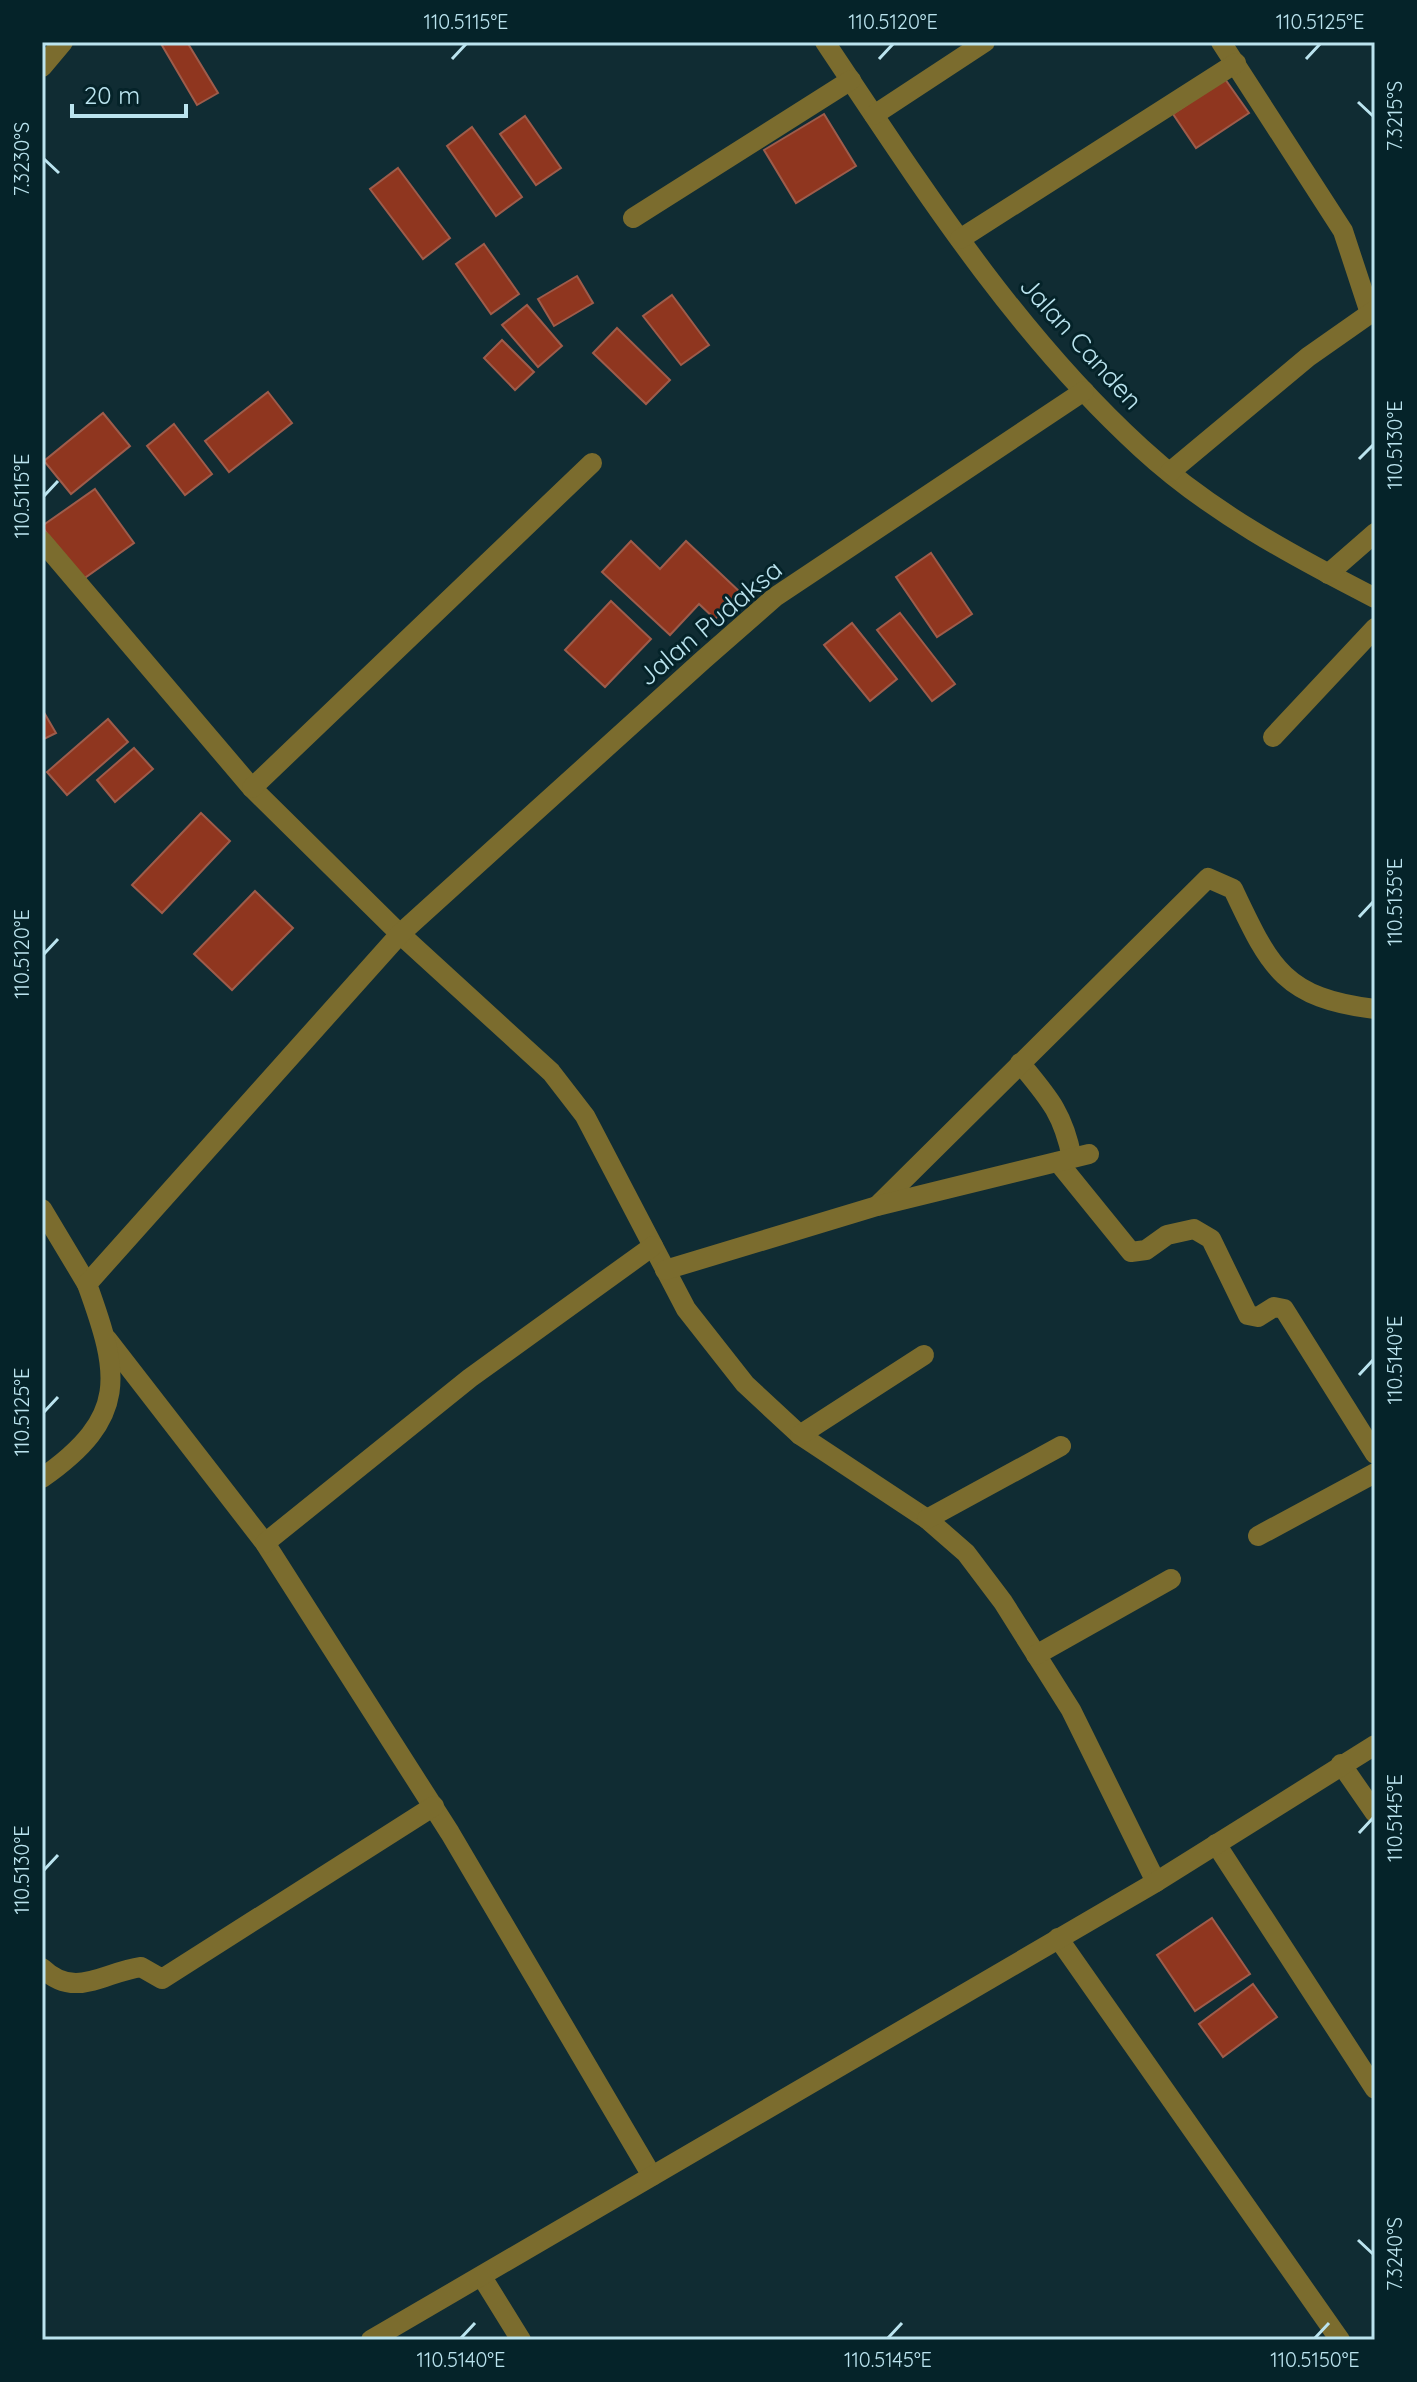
<svg xmlns="http://www.w3.org/2000/svg" width="1417" height="2382" font-family="Quicksand,sans-serif">
<rect width="100%" height="100%" fill="#102c33"/>
<!-- building -->
<g fill="#8f361f" stroke="#9e5c4b" stroke-width="2">
<path d="M160,42H187L218,93L197,105Z"/>
<path d="M1225,79L1249,113L1196,148L1173,114Z"/>
<path d="M824,114L856,166L796,203L764,150Z"/>
<path d="M525,116L561,168L536,185L500,134Z"/>
<path d="M472,127L522,197L496,216L447,146Z"/>
<path d="M398,168L450,238L423,259L370,189Z"/>
<path d="M484,244L519,294L491,314L456,264Z"/>
<path d="M577,276L593,303L554,326L538,299Z"/>
<path d="M672,295L709,345L681,365L643,316Z"/>
<path d="M527,305L562,346L538,367L502,325Z"/>
<path d="M617,328L670,380L646,404L593,353Z"/>
<path d="M502,340L534,372L515,390L484,358Z"/>
<path d="M268,392L292,423L229,472L205,441Z"/>
<path d="M103,413L130,446L71,494L44,461Z"/>
<path d="M174,424L212,474L185,495L147,446Z"/>
<path d="M95,489L134,543L79,582L42,526Z"/>
<path d="M631,541L660,569L686,541L740,592L715,619L699,604L670,635L602,572Z"/>
<path d="M931,553L972,614L937,637L896,577Z"/>
<path d="M611,601L651,639L605,687L565,650Z"/>
<path d="M900,613L955,684L932,701L877,630Z"/>
<path d="M852,623L897,679L870,701L824,645Z"/>
<path d="M42,709L56,733L42,740Z"/>
<path d="M108,719L128,742L67,795L47,772Z"/>
<path d="M134,748L153,769L115,802L97,780Z"/>
<path d="M201,813L230,841L162,913L132,885Z"/>
<path d="M255,891L293,928L232,990L194,954Z"/>
<path d="M1212,1918L1250,1974L1195,2011L1157,1955Z"/>
<path d="M1253,1984L1277,2017L1223,2057L1199,2024Z"/>
</g>
<g fill="none" stroke-linecap="round" stroke-linejoin="round">
<!-- minor -->
<g stroke="#7b6c2e" stroke-width="20">
<path d="M825,42C920,184 1014,332 1141,448C1209,511 1293,556 1375,598"/>
<path d="M1221,42L1343,231L1370,313"/>
<path d="M42,67L63,42"/>
<path d="M874,115L985,42"/>
<path d="M633,218L851,80"/>
<path d="M960,239L1236,63"/>
<path d="M1170,472L1308,357L1375,310"/>
<path d="M42,541L252,788L400,934L551,1072L585,1116L686,1309L745,1384L800,1435L927,1519L966,1553L1003,1602L1071,1710L1156,1882"/>
<path d="M1328,574L1375,533"/>
<path d="M1273,737L1375,628"/>
<path d="M252,788L592,463"/>
<path d="M1020,1063C1049,1098 1063,1113 1072,1158"/>
<path d="M1058,1162L1131,1252L1146,1250L1167,1235L1194,1229L1211,1239L1248,1315L1258,1317L1274,1307L1284,1309L1375,1454"/>
<path d="M877,1206L1208,878L1233,889C1270,967 1283,998 1375,1009"/>
<path d="M42,1209L87,1284"/>
<path d="M665,1270L877,1206L1089,1154"/>
<path d="M107,1339L265,1543L450,1833L652,2176"/>
<path d="M800,1435L924,1355"/>
<path d="M42,1478C129,1417 120,1375 87,1284L400,934L703,660L775,597L1084,391"/>
<path d="M927,1519L1061,1446"/>
<path d="M1258,1536L1375,1473"/>
<path d="M265,1543L470,1378L653,1246"/>
<path d="M1036,1655L1171,1579"/>
<path d="M1341,1764L1375,1813"/>
<path d="M1216,1844L1375,2089"/>
<path d="M1058,1938L1340,2340"/>
<path d="M42,1968C75,2000 104,1972 141,1967L162,1979L434,1806"/>
<path d="M482,2277L521,2340"/>
<path d="M371,2340L1156,1882L1375,1745"/>
</g>
</g>
<!-- ticks -->
<path fill="none" stroke="#bbe4ef" stroke-width="3" d="M452,59L466,44M879,59L893,44M1306,59L1320,44M1358,102L1373,116M44,159L59,173M1359,459L1373,445M44,496L58,481M1359,917L1373,902M44,954L58,939M1359,1375L1373,1360M44,1412L58,1397M1359,1833L1373,1818M44,1870L58,1855M1358,2240L1373,2254M461,2338L475,2323M888,2338L902,2323M1315,2338L1329,2323"/>
<g text-anchor="middle" stroke-width="6" stroke-linejoin="round" paint-order="stroke">
<!-- street labels -->
<g font-size="26" fill="#bbe4ef" stroke="#052329">
<text transform="translate(1081 343) rotate(48)" y="9">Jalan Canden</text>
<text transform="translate(710 623) rotate(-40)" y="9">Jalan Pudaksa</text>
</g>
</g>
<!-- border -->
<rect width="1417" height="2382" fill="none" stroke="#052329" stroke-width="88"/>
<!-- scale -->
<path d="M72 104v12h114v-12" fill="none" stroke="#bbe4ef" stroke-width="4"/>
<text x="84" y="104" font-size="24" fill="#bbe4ef" stroke="#052329" stroke-width="6" paint-order="stroke">20 m</text>
<rect x="44" y="44" width="1329" height="2294" fill="none" stroke="#bbe4ef" stroke-width="3"/>
<g font-size="20" text-anchor="middle" fill="#bbe4ef">
<text x="466" y="29">110.5115°E</text>
<text x="893" y="29">110.5120°E</text>
<text x="1320" y="29">110.5125°E</text>
<text transform="translate(1395 116) rotate(-90)" y="7">7.3215°S</text>
<text transform="translate(22 159) rotate(-90)" y="7">7.3230°S</text>
<text transform="translate(1395 445) rotate(-90)" y="7">110.5130°E</text>
<text transform="translate(22 496) rotate(-90)" y="7">110.5115°E</text>
<text transform="translate(1395 902) rotate(-90)" y="7">110.5135°E</text>
<text transform="translate(22 954) rotate(-90)" y="7">110.5120°E</text>
<text transform="translate(1395 1360) rotate(-90)" y="7">110.5140°E</text>
<text transform="translate(22 1412) rotate(-90)" y="7">110.5125°E</text>
<text transform="translate(1395 1818) rotate(-90)" y="7">110.5145°E</text>
<text transform="translate(22 1870) rotate(-90)" y="7">110.5130°E</text>
<text transform="translate(1395 2254) rotate(-90)" y="7">7.3240°S</text>
<text x="461" y="2367">110.5140°E</text>
<text x="888" y="2367">110.5145°E</text>
<text x="1315" y="2367">110.5150°E</text>
</g>
</svg>
